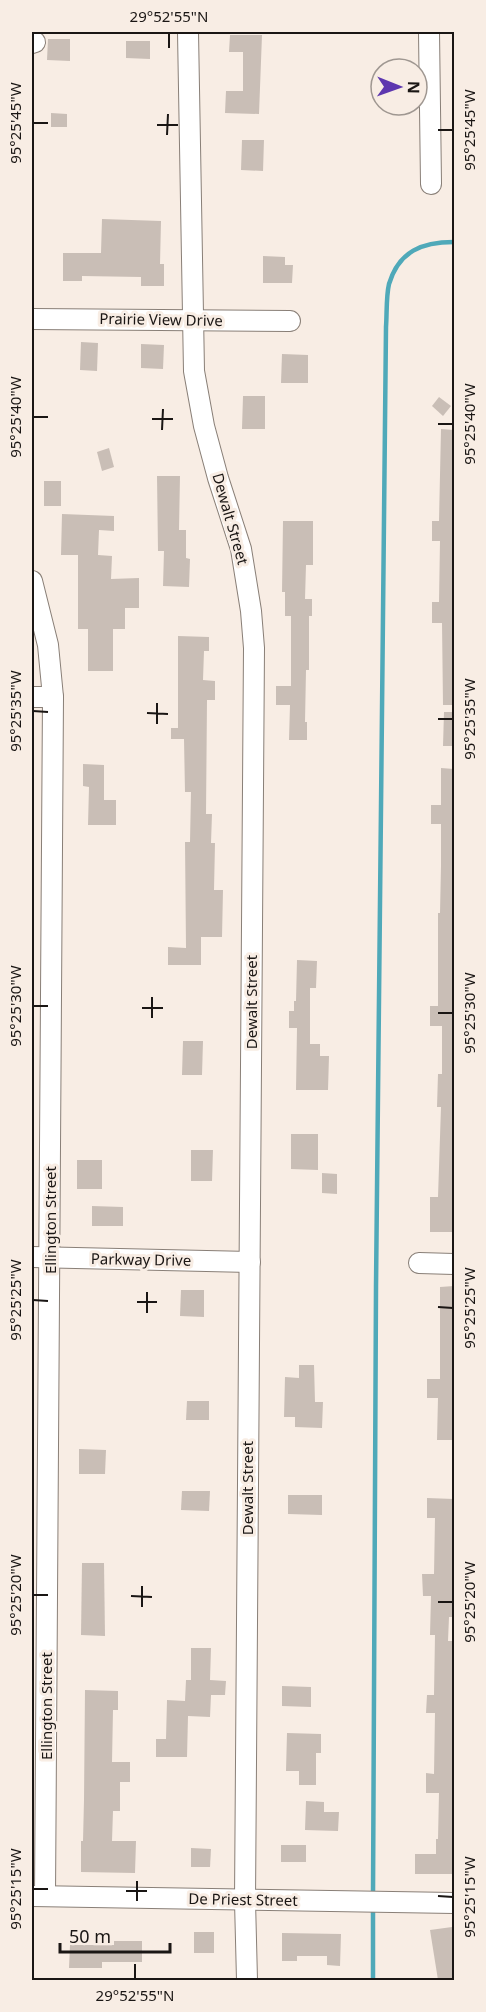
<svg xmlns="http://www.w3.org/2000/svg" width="486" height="2012" font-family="'Noto Sans',sans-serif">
<rect width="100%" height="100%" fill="#f8ede4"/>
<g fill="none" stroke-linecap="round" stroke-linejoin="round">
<!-- stream -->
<g stroke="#4fa9b9" stroke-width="4.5">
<path d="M373,1897L376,1287L386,327C387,313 386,297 389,284C399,251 422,242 454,242"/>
<path d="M373,1905V1980"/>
</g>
</g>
<!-- building -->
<g fill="#c9beb6">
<path d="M230,35H262L259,114L225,113L226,91H243V52H229Z"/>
<path d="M48,39H70V61L47,60Z"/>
<path d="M126,41H150V59L126,58Z"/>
<path d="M51,113L67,114V127H51Z"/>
<path d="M242,140H264L263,171L241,170Z"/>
<path d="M102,219L161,221L160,264H164V286H141V277L82,276V281H63V253H101Z"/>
<path d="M263,256L285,257V265H293L292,283H263Z"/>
<path d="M81,342L98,343L97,371L80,370Z"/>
<path d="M141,344L164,345L163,369L141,368Z"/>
<path d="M282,354L308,355V383H281Z"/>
<path d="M243,396H265V429H242Z"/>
<path d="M439,397L451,406L443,416L432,406Z"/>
<path d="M441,429L454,430V705H443L442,623H432V602H439L440,541H432V521H439Z"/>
<path d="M109,448L114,467L102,471L97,452Z"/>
<path d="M157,476H180L179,530H186V558L190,559L189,587L163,586L164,551H158Z"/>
<rect x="44" y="481" width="17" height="25"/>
<path d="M62,514L114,516V531L99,530L98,555L112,556L111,579L139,578V608H125V629H113V671H88V629H78V555H61Z"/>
<path d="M283,521H313V565H306L305,599H312V616H309V670H306L305,722H307V740H289L290,705H276V686H291V616H285V592H282Z"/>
<path d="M178,636L209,637V651H204L203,680L215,681V700H207L206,814H212L211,843H215L214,890H223L222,937H201V965H168V947L186,948L185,842H190L191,792H185L184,739H171V728H178Z"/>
<path d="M444,712H454V746H443Z"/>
<path d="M83,764L104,765V800H116V825H88L89,787L83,786Z"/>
<path d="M441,768L454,769V1232H430V1197H438L441,1107H437L438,1074H442V1026H430V1006H438V913H440L441,866V824H431V805H441Z"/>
<path d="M297,960L317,961L316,988H310V1044H320V1056H329L328,1090H296L297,1028H289V1011H294V1001H296Z"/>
<path d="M183,1041H203L202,1075H182Z"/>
<path d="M291,1134H318V1170L291,1169Z"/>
<path d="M191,1150H213L212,1181H191Z"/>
<rect x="77" y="1160" width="25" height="29"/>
<path d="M322,1173L337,1174V1194L322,1193Z"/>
<path d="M92,1206L123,1207V1226H92Z"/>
<path d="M454,1286V1440H437L438,1398H427V1379H440V1287Z"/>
<path d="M181,1290H204V1317L180,1316Z"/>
<path d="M299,1365H314L315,1402H323L322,1428L295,1427V1417H284L285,1377L299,1378Z"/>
<path d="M187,1401H209V1420H186Z"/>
<path d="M79,1449L106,1450L105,1474H79Z"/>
<path d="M182,1491H210L209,1511L181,1510Z"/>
<path d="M288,1495H322V1515L288,1514Z"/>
<path d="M427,1498L454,1499V1617H449L448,1641H454V1874H415V1854H436V1839H438L439,1793H426V1773L434,1774L435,1713H426L427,1695H434L435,1635H430L431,1596H423L422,1574H434L435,1518H427Z"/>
<path d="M82,1563H104L105,1636L81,1635Z"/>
<path d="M191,1648H211L210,1680L226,1681L225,1695H211L210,1717L188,1716L187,1757H156V1739H166L167,1700L185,1701L186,1680H191Z"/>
<path d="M282,1686L311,1687V1707L282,1706Z"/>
<path d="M85,1690L118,1691V1710H113L112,1762H130V1782H120V1811H113L112,1841H136L135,1873L81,1872V1841H83L84,1800Z"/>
<path d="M287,1733L321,1734V1753H316V1785H299V1771H286Z"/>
<path d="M306,1801L324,1802V1812H339L338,1831L305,1830Z"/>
<rect x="281" y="1845" width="25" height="17"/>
<path d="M191,1848L211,1849L210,1867H191Z"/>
<path d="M452,1927L454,1943V1980H438L430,1930Z"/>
<rect x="194" y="1932" width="20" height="21"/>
<path d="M282,1933L341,1934L340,1966L327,1965V1956H297V1961H282Z"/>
<path d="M114,1941H142V1962H102V1968H69L70,1945H114Z"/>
</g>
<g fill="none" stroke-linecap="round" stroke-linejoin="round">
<!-- minor casing -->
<g stroke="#897f77" stroke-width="22">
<g id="minor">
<path d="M188,32L194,371L204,426L218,478L241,549L251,611L254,648L245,1901L247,1980"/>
<path d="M429,32L431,184"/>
<path d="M32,43L35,42"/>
<path d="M32,319L290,321"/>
<path d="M32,581L48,645L53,697L45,1896"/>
<path d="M32,697H53"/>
<path d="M32,1257L250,1262"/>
<path d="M419,1263L454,1264"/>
<path d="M32,1896L454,1903"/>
</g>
</g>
<!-- minor -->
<use href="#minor" stroke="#fff" stroke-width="20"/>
</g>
<!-- ticks -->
<path fill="none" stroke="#1a1614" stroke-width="2" d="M169,48V33M33,123H48M157,125H178M438,130H453M167,135L168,114M33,417H48M152,419H173M438,424H453M162,430L163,409M33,711L48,712M147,713L168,714M438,719H453M157,724V703M33,1006H48M142,1008H163M438,1013H453M152,1018V997M33,1300L48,1301M137,1302H157M438,1307L453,1308M147,1313V1292M33,1595H48M131,1596L152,1597M438,1602H453M142,1607V1586M33,1889H48M126,1891H147M438,1896L453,1897M137,1901V1881M135,1979V1964"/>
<g text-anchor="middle" stroke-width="6" stroke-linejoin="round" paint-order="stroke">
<!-- street labels -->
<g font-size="15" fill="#1a1614" stroke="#f8ede4">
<text transform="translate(161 320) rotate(1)" y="5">Prairie View Drive</text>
<text transform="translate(230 519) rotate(74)" y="5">Dewalt Street</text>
<text transform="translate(252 1002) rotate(-90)" y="5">Dewalt Street</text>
<text transform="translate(51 1220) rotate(-90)" y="5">Ellington Street</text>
<text transform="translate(141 1260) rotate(1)" y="5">Parkway Drive</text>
<text transform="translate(248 1488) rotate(-90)" y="5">Dewalt Street</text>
<text transform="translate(47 1706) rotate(-90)" y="5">Ellington Street</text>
<text transform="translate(243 1900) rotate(1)" y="5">De Priest Street</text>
</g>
</g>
<!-- border -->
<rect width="486" height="2012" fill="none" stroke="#f8ede4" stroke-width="66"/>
<!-- north arrow -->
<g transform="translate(399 87) rotate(91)"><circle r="28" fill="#f8ede4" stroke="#9f9791" stroke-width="1.5"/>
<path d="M0-4.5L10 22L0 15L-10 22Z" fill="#5d37af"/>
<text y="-9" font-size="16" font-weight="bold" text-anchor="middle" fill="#1a1614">N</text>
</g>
<!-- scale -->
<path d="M60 1943v9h110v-9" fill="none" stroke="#1a1614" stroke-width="3"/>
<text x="69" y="1943" font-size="18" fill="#1a1614" stroke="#f8ede4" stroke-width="4.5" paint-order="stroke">50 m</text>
<rect x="33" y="33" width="420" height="1946" fill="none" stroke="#1a1614" stroke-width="2"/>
<g font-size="15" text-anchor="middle" fill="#1a1614">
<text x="169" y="22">29°52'55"N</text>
<text transform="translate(16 123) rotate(-90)" y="5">95°25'45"W</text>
<text transform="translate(470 130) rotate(-90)" y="5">95°25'45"W</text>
<text transform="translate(16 417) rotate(-90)" y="5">95°25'40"W</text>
<text transform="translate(470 424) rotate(-90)" y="5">95°25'40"W</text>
<text transform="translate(16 711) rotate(-90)" y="5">95°25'35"W</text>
<text transform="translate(470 719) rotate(-90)" y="5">95°25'35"W</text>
<text transform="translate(16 1006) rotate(-90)" y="5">95°25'30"W</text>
<text transform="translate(470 1013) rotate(-90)" y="5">95°25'30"W</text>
<text transform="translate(16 1300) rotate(-90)" y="5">95°25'25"W</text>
<text transform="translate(470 1308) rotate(-90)" y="5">95°25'25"W</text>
<text transform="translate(16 1595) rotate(-90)" y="5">95°25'20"W</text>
<text transform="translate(470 1602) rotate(-90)" y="5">95°25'20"W</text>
<text transform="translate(16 1889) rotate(-90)" y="5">95°25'15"W</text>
<text transform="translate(470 1897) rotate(-90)" y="5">95°25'15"W</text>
<text x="135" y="2001">29°52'55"N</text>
</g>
</svg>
